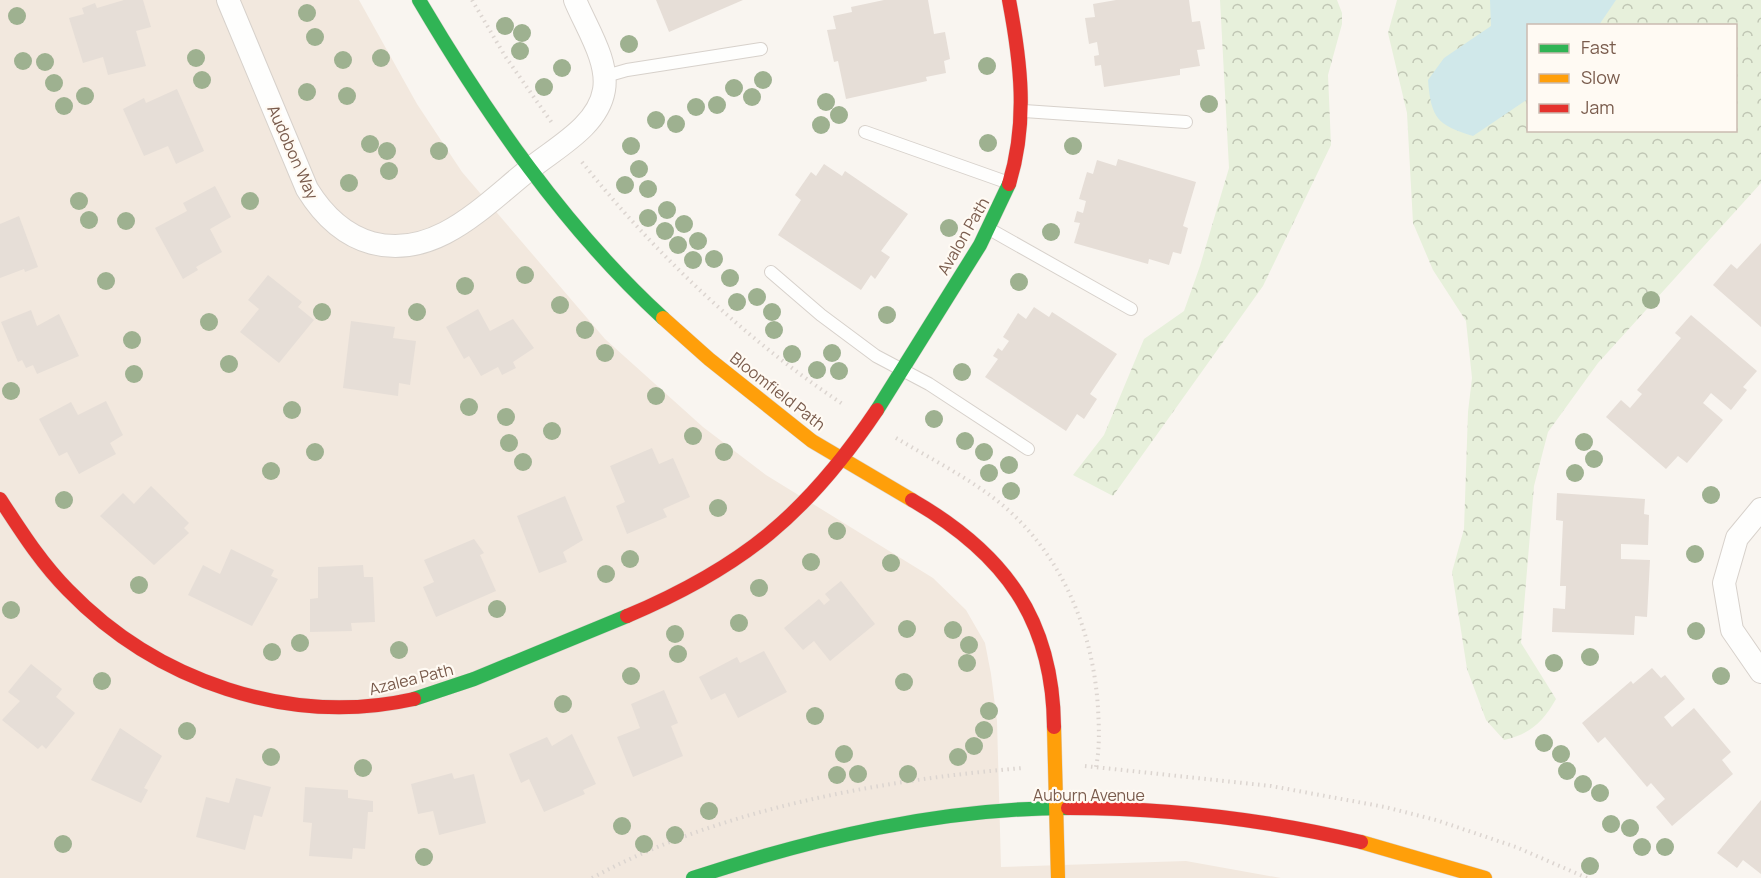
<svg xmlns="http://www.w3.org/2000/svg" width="1761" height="878" font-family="Manrope,sans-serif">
<defs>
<pattern id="forest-crowns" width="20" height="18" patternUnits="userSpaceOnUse" patternTransform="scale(1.5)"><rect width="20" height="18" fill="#e7f0db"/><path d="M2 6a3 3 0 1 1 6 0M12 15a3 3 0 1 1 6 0" fill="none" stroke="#c0c6b4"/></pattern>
</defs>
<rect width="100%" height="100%" fill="#f9f5f0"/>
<!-- residential -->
<path fill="#f2e8de" d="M0,0H359L417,104L462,172L605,339L703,427L766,475L933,578L966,610L985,643L991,674L997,721L1001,867L1186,861L1281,878H0Z"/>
<!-- forest -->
<g fill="url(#forest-crowns)" fill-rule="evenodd">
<path d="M1220,0H1337L1342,13V24L1328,75L1331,145L1263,286L1113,496L1073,475L1104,435L1144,339L1184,311L1200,266L1229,168Z"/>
<path d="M1397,0H1761V183L1598,363L1548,432L1534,486L1521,643L1556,699C1543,722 1530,734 1504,740L1486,720L1467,669L1452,572L1464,529L1468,412L1472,378L1466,321L1433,270L1413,223L1407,113L1388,33ZM1528,26H1736V130H1528Z"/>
</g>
<!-- water -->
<path fill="#d0e8ea" d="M1490,0H1616L1599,25L1528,26V99L1473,136C1437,125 1431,118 1428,80L1444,58L1491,26Z"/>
<!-- building -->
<g fill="#e6ded7">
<path d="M124,0H143L151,27L136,31L146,66L108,75L103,57L83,63L69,18L84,14L82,8L95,3L97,8Z"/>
<path d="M656,0H743L669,32Z"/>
<path d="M884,0H928L934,34L945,32L950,59L944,61L946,73L926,77L927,81L846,99L838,61L834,62L827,30L836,29L833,16L852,12L851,7Z"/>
<path d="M1116,0H1189L1192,22L1200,21L1205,49L1197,50L1200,66L1180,69V75L1104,87L1101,65L1095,66L1094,56L1099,55L1097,42L1089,44L1085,18L1095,17L1093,4Z"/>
<path d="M177,89L204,151L176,164L168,146L144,156L123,109L144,98L146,103Z"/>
<path d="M1118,159L1196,182L1183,226L1188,228L1181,254L1173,252L1169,265L1149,259L1148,264L1074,243L1080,223L1074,222L1077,211L1083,213L1086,201L1079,199L1087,172L1093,174L1097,160L1116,166Z"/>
<path d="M824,164L842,176L845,171L908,214L881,251L890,257L875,279L871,275L861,290L778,235L801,200L795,195L811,172L816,176Z"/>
<path d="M215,186L231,217L210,229L222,252L196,267L198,270L183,279L155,228L187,211L183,203Z"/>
<path d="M19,216L38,267L25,272L24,269L0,278V224Z"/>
<path d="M1761,243V327L1713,285L1731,264L1737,269Z"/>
<path d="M268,275L302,302L298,307L314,320L279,363L240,332L259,309L248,300Z"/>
<path d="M1034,307L1049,317L1052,312L1117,354L1090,394L1097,399L1084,419L1077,414L1066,431L985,377L998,359L993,356L998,348L1002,351L1009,341L1003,337L1018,313L1026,319Z"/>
<path d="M478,309L490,331L513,319L534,348L513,362L516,368L502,375L498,367L481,376L469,356L464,359L446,327Z"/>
<path d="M31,310L37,326L59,314L79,356L37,374L33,365L26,368L22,360L18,362L1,322Z"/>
<path d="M1691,315L1757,371L1743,387L1747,390L1731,410L1711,393L1703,403L1723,420L1687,463L1678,456L1666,469L1606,417L1621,400L1630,408L1642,394L1637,390L1681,338L1675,333Z"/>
<path d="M351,321L395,327L393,338L416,341L410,385L399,383L398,396L343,388Z"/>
<path d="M106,401L123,435L110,443L116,454L79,474L67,452L59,456L39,419L71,402L78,415Z"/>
<path d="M652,448L659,464L673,458L690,497L663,509L667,517L627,534L616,506L625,502L610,466Z"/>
<path d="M151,486L189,523L184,528L189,533L154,565L100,516L123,493L134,504Z"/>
<path d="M1557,493L1645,499L1644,514L1649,515L1648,545L1621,544V559L1650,560L1647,617L1635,616L1634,635L1552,632L1553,608L1565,609L1566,586H1560L1563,521L1556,520Z"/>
<path d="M565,496L583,540L563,552L567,562L539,573L517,516Z"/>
<path d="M474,539L484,553L480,555L496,591L436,617L423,587L434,582L424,560Z"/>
<path d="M231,549L274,570L271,576L278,579L252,626L188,595L203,565L220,574Z"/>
<path d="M363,565L364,577H373L375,622L351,623L352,631L310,632V599L318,598V567Z"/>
<path d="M841,581L875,624L830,661L814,641L803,650L784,628L819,599L824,605L830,600L825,594Z"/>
<path d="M764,651L787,692L738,718L725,693L711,700L699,677L737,657L740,663Z"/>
<path d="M31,664L62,689L56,697L75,713L46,749L42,745L38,749L2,720L20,701L8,692Z"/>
<path d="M1652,668L1661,678L1665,675L1685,699L1664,717L1672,727L1694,708L1731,752L1722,760L1733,774L1672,826L1656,807L1665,799L1651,783L1647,787L1605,737L1598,743L1582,723L1631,681L1633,684Z"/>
<path d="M664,690L678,723L671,726L683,756L633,777L617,737L640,728L631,704Z"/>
<path d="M120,728L162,756L144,788L148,790L141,803L91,780Z"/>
<path d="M572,734L596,784L583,790L585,794L544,812L529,779L521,783L509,754L547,737L552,746Z"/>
<path d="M452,773L454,779L474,774L486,823L439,835L433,811L418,814L411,784Z"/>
<path d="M236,778L271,787L262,817L254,815L245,850L196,837L206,797L229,803Z"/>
<path d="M305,787L348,790V798L373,801V812H368L365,849L353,848L352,859L309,856L312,823L303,822Z"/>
<path d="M1761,800V874L1743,860L1737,868L1717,853Z"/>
</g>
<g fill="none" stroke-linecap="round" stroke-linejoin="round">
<!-- lane casing -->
<g stroke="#d7d1cb" stroke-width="14">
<g id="lane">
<path d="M606,76L627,70L761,49"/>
<path d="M1024,111L1186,122"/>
<path d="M865,132L1009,183"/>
<path d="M991,230L1131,309"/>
<path d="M771,272L821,315L876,356L929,384L1028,449"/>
</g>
</g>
<!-- street casing -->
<g stroke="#d7d1cb" stroke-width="24">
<g id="street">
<path d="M228,0L307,189C323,215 343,235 372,243C436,260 485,204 531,168C557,147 598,126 604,90C609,61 586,27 575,0"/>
<path d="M1761,509L1737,538L1724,583L1732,630L1761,672"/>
</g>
</g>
<!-- fast casing -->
<g stroke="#d9d2cb" stroke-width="15">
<g id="fast">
<path d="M419,0C487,115 564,227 663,318"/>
<path d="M877,410L980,245L1009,184"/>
<path d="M414,699L474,679L627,616"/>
<path d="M693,878C814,838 940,808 1068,808"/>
</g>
</g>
<!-- slow casing -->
<g stroke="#d9d2cb" stroke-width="15">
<g id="slow">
<path d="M663,318L709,359L812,441L912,500"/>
<path d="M1054,727L1058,878"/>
<path d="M1361,842L1485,878"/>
</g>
</g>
<!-- jam casing -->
<g stroke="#d9d2cb" stroke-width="15">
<g id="jam">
<path d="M1009,0C1021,63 1028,122 1009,184"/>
<path d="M0,499C21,531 41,563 68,590C156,681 289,727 414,699"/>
<path d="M912,500C1004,553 1053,619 1054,727"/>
<path d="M627,616C743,567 807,514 877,410"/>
<path d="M1068,808C1167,808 1265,819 1361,842"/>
</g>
</g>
<!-- path -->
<g stroke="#dcd5d0" stroke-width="4" stroke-dasharray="1.5 4.5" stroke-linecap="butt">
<path d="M472,0L505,56L552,123"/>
<path d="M582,162C656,255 745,339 844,405"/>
<path d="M896,438C931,459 969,478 1000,503C1062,554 1093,630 1098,708C1099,728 1100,747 1096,767"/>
<path d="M1085,766L1271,786L1385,807L1436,820L1516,847L1587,878"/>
<path d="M592,878C719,809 880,780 1023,768"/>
</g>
<!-- lane -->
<use href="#lane" stroke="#fefefd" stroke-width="12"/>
<!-- street -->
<use href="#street" stroke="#fefefd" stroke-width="22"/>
<!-- fast -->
<use href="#fast" stroke="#30b455" stroke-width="14"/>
<!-- slow -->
<use href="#slow" stroke="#ff9f0a" stroke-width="14"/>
<!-- jam -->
<use href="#jam" stroke="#e5322d" stroke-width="14"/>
</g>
<!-- trees -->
<g fill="#9eb190">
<circle cx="307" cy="13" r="9"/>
<circle cx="17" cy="16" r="9"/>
<circle cx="505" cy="26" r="9"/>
<circle cx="522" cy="33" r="9"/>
<circle cx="315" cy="37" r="9"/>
<circle cx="629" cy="44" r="9"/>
<circle cx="520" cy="51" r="9"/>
<circle cx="196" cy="58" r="9"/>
<circle cx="381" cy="58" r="9"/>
<circle cx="343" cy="60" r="9"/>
<circle cx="23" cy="61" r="9"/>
<circle cx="45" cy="62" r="9"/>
<circle cx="987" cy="66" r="9"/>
<circle cx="562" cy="68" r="9"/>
<circle cx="202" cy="80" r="9"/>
<circle cx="763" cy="80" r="9"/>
<circle cx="54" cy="83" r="9"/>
<circle cx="544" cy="87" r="9"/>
<circle cx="734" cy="88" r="9"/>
<circle cx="307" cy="92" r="9"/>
<circle cx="85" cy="96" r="9"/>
<circle cx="347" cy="96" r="9"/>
<circle cx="752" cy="97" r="9"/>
<circle cx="826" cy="102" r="9"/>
<circle cx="1209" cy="104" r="9"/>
<circle cx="717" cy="105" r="9"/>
<circle cx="64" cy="106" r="9"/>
<circle cx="696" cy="107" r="9"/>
<circle cx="839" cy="115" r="9"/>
<circle cx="656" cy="120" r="9"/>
<circle cx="676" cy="124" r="9"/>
<circle cx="821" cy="125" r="9"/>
<circle cx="988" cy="143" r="9"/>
<circle cx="370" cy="144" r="9"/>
<circle cx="631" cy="146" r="9"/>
<circle cx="1073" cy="146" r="9"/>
<circle cx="387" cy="151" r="9"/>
<circle cx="439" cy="151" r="9"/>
<circle cx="639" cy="169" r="9"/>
<circle cx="389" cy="171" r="9"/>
<circle cx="349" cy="183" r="9"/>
<circle cx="625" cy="185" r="9"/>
<circle cx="648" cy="189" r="9"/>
<circle cx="79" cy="201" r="9"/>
<circle cx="250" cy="201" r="9"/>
<circle cx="667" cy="210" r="9"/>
<circle cx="648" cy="218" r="9"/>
<circle cx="89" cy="220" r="9"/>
<circle cx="126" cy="221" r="9"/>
<circle cx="684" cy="224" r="9"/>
<circle cx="949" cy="228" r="9"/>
<circle cx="665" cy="231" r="9"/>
<circle cx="1051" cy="232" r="9"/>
<circle cx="698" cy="241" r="9"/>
<circle cx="678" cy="245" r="9"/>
<circle cx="714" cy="259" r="9"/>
<circle cx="693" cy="260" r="9"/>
<circle cx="525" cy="275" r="9"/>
<circle cx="730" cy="278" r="9"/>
<circle cx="106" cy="281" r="9"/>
<circle cx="1019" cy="282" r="9"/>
<circle cx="465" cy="286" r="9"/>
<circle cx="757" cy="297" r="9"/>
<circle cx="1651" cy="300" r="9"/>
<circle cx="737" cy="302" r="9"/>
<circle cx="560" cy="305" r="9"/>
<circle cx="322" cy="312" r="9"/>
<circle cx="417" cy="312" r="9"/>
<circle cx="772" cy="312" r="9"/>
<circle cx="887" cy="315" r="9"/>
<circle cx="209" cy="322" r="9"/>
<circle cx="585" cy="330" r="9"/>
<circle cx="774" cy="330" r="9"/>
<circle cx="132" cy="340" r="9"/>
<circle cx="605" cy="353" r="9"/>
<circle cx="832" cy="353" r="9"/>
<circle cx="792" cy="354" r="9"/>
<circle cx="229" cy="364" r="9"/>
<circle cx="817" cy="370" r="9"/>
<circle cx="839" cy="371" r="9"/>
<circle cx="962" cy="372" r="9"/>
<circle cx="134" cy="374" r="9"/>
<circle cx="11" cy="391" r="9"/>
<circle cx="656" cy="396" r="9"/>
<circle cx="469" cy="407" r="9"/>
<circle cx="292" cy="410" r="9"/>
<circle cx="506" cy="417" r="9"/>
<circle cx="934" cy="419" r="9"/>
<circle cx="552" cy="431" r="9"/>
<circle cx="693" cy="436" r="9"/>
<circle cx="965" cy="441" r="9"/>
<circle cx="1584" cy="442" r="9"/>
<circle cx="509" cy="443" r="9"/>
<circle cx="315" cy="452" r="9"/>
<circle cx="724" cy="452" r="9"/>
<circle cx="984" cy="452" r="9"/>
<circle cx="1594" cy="459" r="9"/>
<circle cx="523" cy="462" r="9"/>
<circle cx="1009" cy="465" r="9"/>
<circle cx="271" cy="471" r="9"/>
<circle cx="989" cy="473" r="9"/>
<circle cx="1575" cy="473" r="9"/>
<circle cx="1011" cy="491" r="9"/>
<circle cx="1711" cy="495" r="9"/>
<circle cx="64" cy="500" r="9"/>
<circle cx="718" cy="508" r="9"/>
<circle cx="837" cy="531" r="9"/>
<circle cx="1695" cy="554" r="9"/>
<circle cx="630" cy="559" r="9"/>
<circle cx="811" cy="562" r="9"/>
<circle cx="891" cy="563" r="9"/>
<circle cx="606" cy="574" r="9"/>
<circle cx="139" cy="585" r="9"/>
<circle cx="759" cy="588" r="9"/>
<circle cx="497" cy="609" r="9"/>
<circle cx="11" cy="610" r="9"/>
<circle cx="739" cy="623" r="9"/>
<circle cx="907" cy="629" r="9"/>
<circle cx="953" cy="630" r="9"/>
<circle cx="1696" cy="631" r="9"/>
<circle cx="675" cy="634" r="9"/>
<circle cx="300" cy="643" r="9"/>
<circle cx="969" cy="645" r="9"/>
<circle cx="399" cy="650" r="9"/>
<circle cx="272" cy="652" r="9"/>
<circle cx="678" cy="654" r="9"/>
<circle cx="1590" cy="657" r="9"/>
<circle cx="967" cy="663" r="9"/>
<circle cx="1554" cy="663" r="9"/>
<circle cx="631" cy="676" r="9"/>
<circle cx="1721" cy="676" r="9"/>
<circle cx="102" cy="681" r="9"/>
<circle cx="904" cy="682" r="9"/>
<circle cx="563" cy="704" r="9"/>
<circle cx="989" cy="711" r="9"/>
<circle cx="815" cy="716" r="9"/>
<circle cx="984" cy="730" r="9"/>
<circle cx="187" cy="731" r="9"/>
<circle cx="1544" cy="743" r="9"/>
<circle cx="974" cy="746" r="9"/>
<circle cx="844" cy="754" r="9"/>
<circle cx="1561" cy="754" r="9"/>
<circle cx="271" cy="757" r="9"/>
<circle cx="958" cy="757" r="9"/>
<circle cx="363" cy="768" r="9"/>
<circle cx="1567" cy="771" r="9"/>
<circle cx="858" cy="774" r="9"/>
<circle cx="908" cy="774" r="9"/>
<circle cx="837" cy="775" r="9"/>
<circle cx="1583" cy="784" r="9"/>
<circle cx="1600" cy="793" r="9"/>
<circle cx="709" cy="811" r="9"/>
<circle cx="1611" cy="824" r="9"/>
<circle cx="622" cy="826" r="9"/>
<circle cx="1630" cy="828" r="9"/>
<circle cx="675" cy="835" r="9"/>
<circle cx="63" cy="844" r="9"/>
<circle cx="644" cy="844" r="9"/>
<circle cx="1642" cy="847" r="9"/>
<circle cx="1665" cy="847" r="9"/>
<circle cx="424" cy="857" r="9"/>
<circle cx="1590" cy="866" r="9"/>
</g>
<g text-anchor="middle" stroke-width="4.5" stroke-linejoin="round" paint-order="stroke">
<!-- street labels -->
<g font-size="16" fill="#7a5c4d" stroke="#fffaf3">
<text transform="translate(293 152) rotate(66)" y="6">Audobon Way</text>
<text transform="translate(963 236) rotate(-60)" y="6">Avalon Path</text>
<text transform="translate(778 391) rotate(38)" y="6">Bloomfield Path</text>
<text transform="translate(411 679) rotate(-14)" y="6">Azalea Path</text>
<text x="1089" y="801">Auburn Avenue</text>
</g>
</g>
<!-- legend -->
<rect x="1527" y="24" width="210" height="108" fill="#fffaf3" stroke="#cabbb1" stroke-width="1.5"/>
<rect x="1539" y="44" width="30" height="9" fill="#30b455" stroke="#cabbb1" stroke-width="1.5"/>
<text x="1581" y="54" font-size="18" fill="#7a5c4d">Fast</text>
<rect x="1539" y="74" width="30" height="9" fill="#ff9f0a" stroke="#cabbb1" stroke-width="1.5"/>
<text x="1581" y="84" font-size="18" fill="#7a5c4d">Slow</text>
<rect x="1539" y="104" width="30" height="9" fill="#e5322d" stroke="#cabbb1" stroke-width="1.5"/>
<text x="1581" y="114" font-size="18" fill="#7a5c4d">Jam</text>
</svg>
